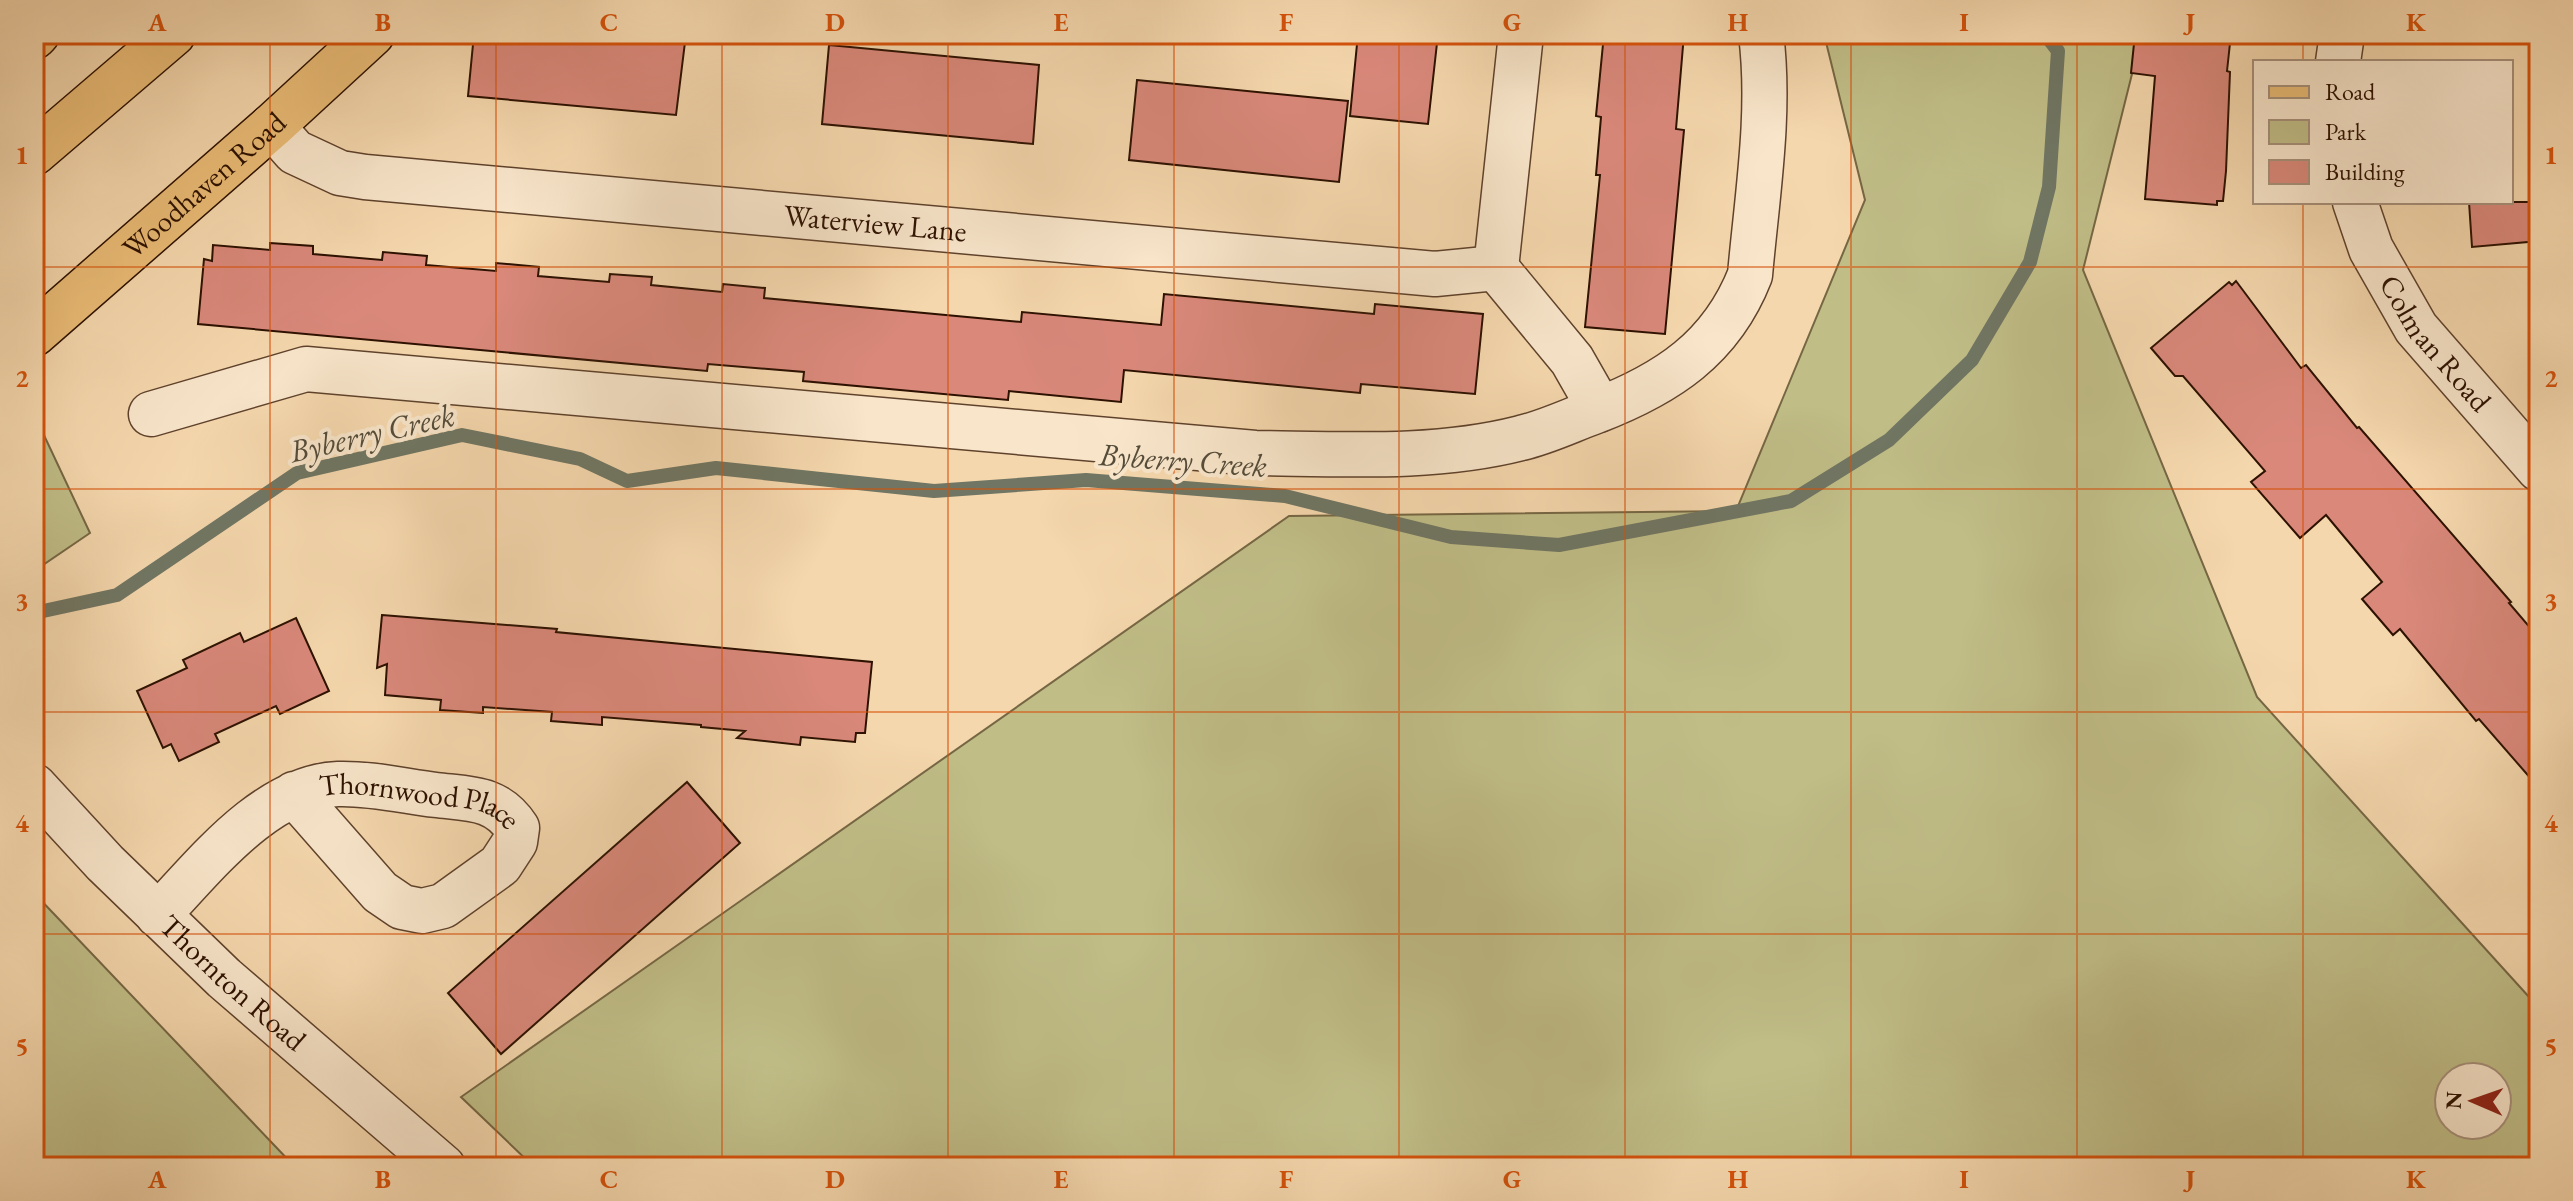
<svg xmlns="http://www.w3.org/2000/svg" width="2573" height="1201" font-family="'EB Garamond',serif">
<rect width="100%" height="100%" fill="#f5d7ad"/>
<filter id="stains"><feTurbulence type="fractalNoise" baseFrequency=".0025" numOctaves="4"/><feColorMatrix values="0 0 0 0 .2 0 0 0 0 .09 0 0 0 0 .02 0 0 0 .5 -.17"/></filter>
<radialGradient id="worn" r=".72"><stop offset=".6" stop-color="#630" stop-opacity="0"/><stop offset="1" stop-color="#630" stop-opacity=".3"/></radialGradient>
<!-- green -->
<g fill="#c0bd87" stroke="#766744" stroke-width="2" fill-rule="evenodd">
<path d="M1824,34H2142L2083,270L2257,697L2539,1008V1167H534L461,1097L1289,516L1736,511L1865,200ZM2449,1077H2497V1125H2449Z"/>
<path d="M34,414L90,533L34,571Z"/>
<path d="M34,893L295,1167H34Z"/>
</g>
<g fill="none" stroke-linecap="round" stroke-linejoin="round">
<!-- stream -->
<path stroke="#707663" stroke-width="14" d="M34,613L117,595L297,473L462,435L580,459L627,481L716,468L934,491L1086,480L1285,496L1451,537L1559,545L1791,501L1889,440L1972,360L2030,262L2049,187L2058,51L2045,34"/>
</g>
<!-- building -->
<g fill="#d9887a" stroke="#2d1101" stroke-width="2">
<path d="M474,34H686L676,115L468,96Z"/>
<path d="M1358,34H1438L1428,124L1350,116Z"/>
<path d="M1604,34H1684L1676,129L1684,130L1665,334L1585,327L1600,175H1596L1601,117L1596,116Z"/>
<path d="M2135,34H2231L2227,71L2230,72L2226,171L2223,201H2217V205L2145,199L2155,76L2131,73Z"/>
<path d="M829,45L1039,65L1033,144L822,124Z"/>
<path d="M1137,80L1348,101L1339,182L1129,160Z"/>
<path d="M2469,202H2539V241L2472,247Z"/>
<path d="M270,243L313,246V254L382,260L383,252L427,256L426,265L496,271V263L539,267L538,276L609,282L610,274L652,277L651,285L722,292L723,284L765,288L764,298L1021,322L1022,312L1161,325L1164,294L1374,314L1375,304L1483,314L1475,394L1361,384L1360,393L1124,370L1121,402L1009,391L1008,400L803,381L804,372L708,364L707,371L198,324L204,259L212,261L213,245L270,250Z"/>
<path d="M2236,281L2301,368L2306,365L2357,428L2359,427L2511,602L2509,603L2539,638V788L2479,719L2476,721L2400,629L2393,635L2362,599L2382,582L2326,515L2300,538L2251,482L2265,471L2183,376H2175L2151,348L2229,282L2232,285Z"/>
<path d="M382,615L557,629L556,632L872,662L865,733H856L855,742L801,737L800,745L737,738L745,731L701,727V725L602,717V725L551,721L552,712L483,707V713L440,710L441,700L385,695L387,664L377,668Z"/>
<path d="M296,618L329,691L280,714L276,706L215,734L219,742L179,761L171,744L163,748L137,691L187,668L183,660L240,633L244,642Z"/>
<path d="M687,782L740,843L501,1054L448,993Z"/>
</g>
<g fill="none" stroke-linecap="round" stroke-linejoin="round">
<!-- minor casing -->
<g stroke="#5f422c" stroke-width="47">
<g id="minor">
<path d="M2338,62L2342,34"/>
<path id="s1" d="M272,126L295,152L340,173L365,177L1435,274L1496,268"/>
<path id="s2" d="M2355,202L2371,249L2416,328L2539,469"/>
<path d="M1496,268L1521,34"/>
<path d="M1496,268L1572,360L1600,409"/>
<path d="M151,414L306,369L1255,453C1343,454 1435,460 1521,438C1547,432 1571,420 1596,411C1666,384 1721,349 1750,275C1757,196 1771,113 1761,34"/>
<path id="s3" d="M34,786L105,863L224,978L443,1167"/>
<path id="s4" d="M158,915C205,866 265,787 338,784C370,783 404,791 436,795C470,799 497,797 517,828L515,842L500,865L443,906L422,911L402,907L380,892L294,794"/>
</g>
</g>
<!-- major casing -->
<g stroke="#2d1101" stroke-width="47">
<g id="major">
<path id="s5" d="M34,334L272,126L372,34"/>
</g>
</g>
<!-- highway casing -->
<g stroke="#2d1101" stroke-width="47">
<g id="highway">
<path d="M34,37L37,34"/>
<path d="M34,153L173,34"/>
</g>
</g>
<!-- minor -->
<use href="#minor" stroke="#f8e5ca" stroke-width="44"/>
<!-- major -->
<use href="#major" stroke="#eabc76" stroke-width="44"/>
<!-- highway -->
<use href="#highway" stroke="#eabc76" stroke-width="44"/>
</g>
<!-- grid -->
<path fill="none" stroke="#d5520b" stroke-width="2" stroke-opacity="0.55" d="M270,34V1167M496,34V1167M722,34V1167M948,34V1167M1174,34V1167M1399,34V1167M1625,34V1167M1851,34V1167M2077,34V1167M2303,34V62M2303,202V1167M34,267H2539M34,489H2539M34,712H2539M34,934H2539"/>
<g text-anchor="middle" stroke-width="8" stroke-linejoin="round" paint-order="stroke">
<!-- street labels -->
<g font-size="30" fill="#2d1101" stroke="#f8e5ca">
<text dy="10" stroke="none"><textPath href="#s5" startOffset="226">Woodhaven Road</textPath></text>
<text dy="10" stroke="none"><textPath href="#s1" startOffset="622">Waterview Lane</textPath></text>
<text dy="10" stroke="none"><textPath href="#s2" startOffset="164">Colman Road</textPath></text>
<text dy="10" stroke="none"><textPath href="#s4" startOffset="312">Thornwood Place</textPath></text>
<text dy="10" stroke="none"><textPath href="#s3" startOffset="280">Thornton Road</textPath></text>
</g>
<!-- water labels -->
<g font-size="32" font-style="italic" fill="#544c3a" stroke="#f8e5ca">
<text transform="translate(372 433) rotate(-13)" y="11">Byberry Creek</text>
<text transform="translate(1183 460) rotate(4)" y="11">Byberry Creek</text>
</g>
</g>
<!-- margin -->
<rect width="2573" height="1201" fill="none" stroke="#f5d7ad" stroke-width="88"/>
<!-- legend -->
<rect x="2253" y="60" width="260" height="144" fill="#f8e5ca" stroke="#a7907a" stroke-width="2"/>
<rect x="2269" y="86" width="40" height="12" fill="#eabc76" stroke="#a7907a" stroke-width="2"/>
<text x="2325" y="100" font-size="24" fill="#2d1101">Road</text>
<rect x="2269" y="120" width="40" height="24" fill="#c0bd87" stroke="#a7907a" stroke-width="2"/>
<text x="2325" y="140" font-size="24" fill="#2d1101">Park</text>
<rect x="2269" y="160" width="40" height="24" fill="#d9887a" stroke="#a7907a" stroke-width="2"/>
<text x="2325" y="180" font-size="24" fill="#2d1101">Building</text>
<!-- north arrow -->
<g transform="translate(2473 1101) rotate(272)"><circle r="38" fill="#f8e5ca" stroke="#a7907a" stroke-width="2"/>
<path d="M0-6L14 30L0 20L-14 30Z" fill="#8f2418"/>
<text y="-12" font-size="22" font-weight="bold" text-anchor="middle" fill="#2d1101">N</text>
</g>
<rect x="44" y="44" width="2485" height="1113" fill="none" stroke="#d5520b" stroke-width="3"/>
<g font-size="26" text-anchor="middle" font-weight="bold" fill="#d5520b">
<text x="157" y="31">A</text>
<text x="383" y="31">B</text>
<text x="609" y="31">C</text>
<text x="835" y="31">D</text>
<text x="1061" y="31">E</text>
<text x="1286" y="31">F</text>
<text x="1512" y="31">G</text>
<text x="1738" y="31">H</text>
<text x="1964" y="31">I</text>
<text x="2190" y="31">J</text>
<text x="2416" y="31">K</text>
<text x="22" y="164">1</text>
<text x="2551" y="164">1</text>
<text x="22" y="387">2</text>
<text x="2551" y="387">2</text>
<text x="22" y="610">3</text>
<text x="2551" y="610">3</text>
<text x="22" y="832">4</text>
<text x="2551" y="832">4</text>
<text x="22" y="1055">5</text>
<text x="2551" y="1055">5</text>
<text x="157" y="1188">A</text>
<text x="383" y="1188">B</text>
<text x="609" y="1188">C</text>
<text x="835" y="1188">D</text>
<text x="1061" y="1188">E</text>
<text x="1286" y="1188">F</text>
<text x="1512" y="1188">G</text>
<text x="1738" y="1188">H</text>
<text x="1964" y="1188">I</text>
<text x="2190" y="1188">J</text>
<text x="2416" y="1188">K</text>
</g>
<rect width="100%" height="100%" filter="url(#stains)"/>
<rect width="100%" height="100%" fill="url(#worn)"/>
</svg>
